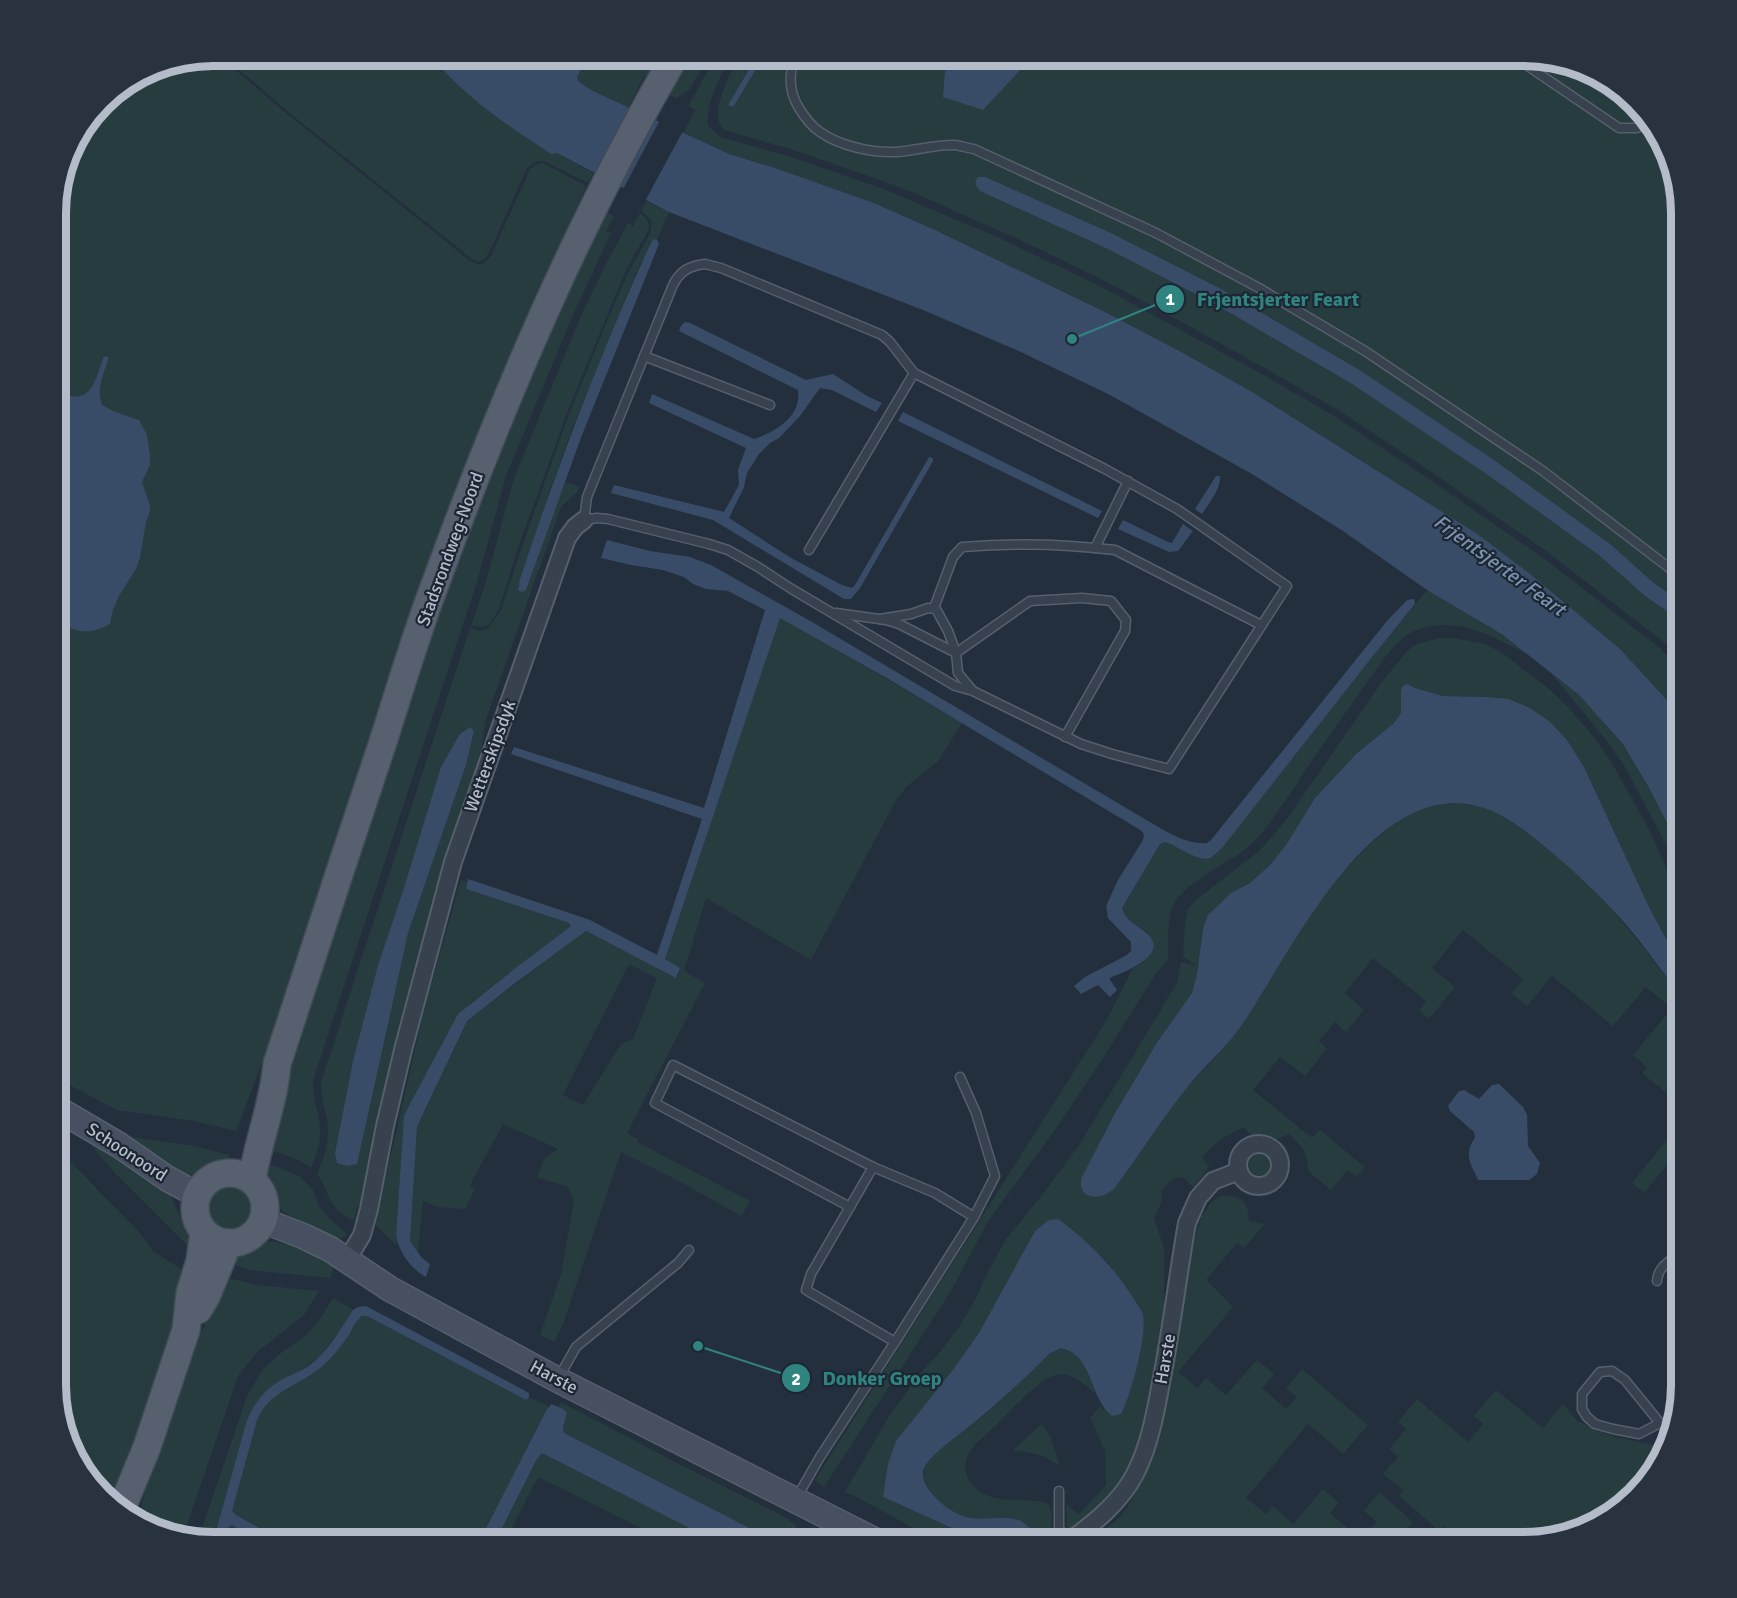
<svg xmlns="http://www.w3.org/2000/svg" width="1737" height="1598" font-family="Signika,sans-serif">
<rect width="100%" height="100%" fill="#242f3e"/>
<!-- green -->
<g fill="#263c3f" fill-rule="evenodd">
<path d="M213,56H219L291,117L470,261L478,264H483L491,256L530,169L538,164L543,163L586,186L518,340L282,1010L236,1131L194,1121L117,1110L56,1078V623C78,632 88,636 110,624L113,610L119,596L136,569L140,558L146,522L150,512V505L142,482L150,465L139,420L113,411L102,406C96,389 104,373 109,357L104,356C93,386 93,405 56,393V202L72,143L109,95L153,67Z"/>
<path d="M223,56H431C463,96 508,126 551,154L557,153L593,173L588,183L544,161H537L527,168L489,253L485,259L478,262L472,259L292,115Z"/>
<path d="M529,56H570L563,68C550,73 540,63 529,56Z"/>
<path d="M588,56H664L649,77L644,76L628,108L591,90L577,81V77Z"/>
<path d="M687,56H708L690,89L676,98L665,94Z"/>
<path d="M716,56H730C721,78 706,100 708,125L720,137L788,156L881,188L995,236L1098,285L1265,376L1334,416L1426,477L1542,557L1660,648L1681,671V707C1668,704 1658,690 1649,681L1476,533L1252,392L1103,311L935,230L874,203L778,169L729,154L683,133L695,110L688,106Z"/>
<path d="M738,56H757L728,105L731,106L761,56H1525L1585,68L1636,102L1669,152L1681,203V613L1489,465L1212,294L1106,248L1213,303L1352,384L1485,473L1600,556L1645,596L1681,621V660L1665,643L1546,551L1430,471L1338,410L1268,370L1160,310L1101,279L1031,245L914,193L883,181L790,149L724,130C707,115 731,73 738,56Z"/>
<path d="M646,201L669,212L657,240L655,239L639,267L571,432L549,493L526,590L564,482L580,486L577,492L561,507L485,722L481,757L445,859L425,932L396,1048L362,1208L357,1207L355,1218L352,1220C324,1204 333,1196 317,1174C325,1156 330,1139 327,1119C324,1107 321,1095 321,1082L470,628L479,631L485,630L490,626L501,610L521,549L569,414L615,302L627,275L650,234L652,224L651,220L641,211ZM474,732L466,765L408,933L390,1010L335,1153L353,1061L378,965L404,888Z"/>
<path d="M605,211L614,216L606,231L611,233L573,315L506,476L477,582L313,1080C312,1097 319,1111 320,1127C321,1142 317,1155 311,1168C298,1158 282,1154 266,1149L287,1068L425,646L536,356Z"/>
<path d="M640,213L648,221L649,229L625,272L567,413L518,548L499,609L489,625L484,627L471,626L485,585L514,478L580,318L606,264L628,223L633,226Z"/>
<path d="M1427,590L1503,635L1530,656C1494,637 1456,614 1414,631C1395,639 1375,672 1363,688C1348,709 1333,730 1318,752C1305,770 1294,790 1280,808C1271,822 1260,836 1248,847C1230,862 1182,884 1173,906C1167,922 1168,942 1168,960L1155,975L1098,1066L1058,1126L988,1221L951,1291L824,1487L815,1480L1106,1021L1133,968L1144,962L1147,932L1125,917L1122,908L1160,844L1165,842L1168,843L1194,856L1222,848L1365,666Z"/>
<path d="M780,617L962,723L938,761L906,787L895,802L811,960L706,898L684,971L705,983L627,1133L638,1139L637,1142L750,1201L741,1216L681,1182L621,1152L563,1324L554,1342L540,1335L561,1274L574,1201L567,1186L537,1178L544,1159L558,1149L503,1124L470,1185L475,1189L465,1209L438,1207L423,1201L418,1252L410,1241L417,1127L467,1021L584,932L586,931L677,978L680,968L665,959ZM629,964L657,978L633,1039L621,1044L583,1105L563,1095Z"/>
<path d="M1439,638H1453L1484,644L1501,652L1549,689L1568,707L1594,737L1613,765L1650,831L1681,902V958L1665,937L1649,907L1584,767L1567,740L1486,697L1443,696L1415,688L1407,684L1403,686L1401,690V713L1394,723L1356,754L1336,775L1315,798L1286,845L1270,865L1250,883L1231,893L1203,929L1197,974L1192,993L1158,1041L1114,1189L1186,1088L1216,1057L1239,1029L1307,919L1341,874L1372,842L1398,821L1417,809L1444,804H1463L1482,807L1502,815L1563,860L1612,909L1639,942L1681,997V1105L1642,1073L1647,1067L1633,1055L1672,1008L1646,987L1613,1026L1552,976L1527,1006L1512,994L1523,979L1463,930L1432,968L1455,987L1429,1019L1419,1010L1426,1001L1373,958L1345,993L1364,1010L1346,1032L1335,1022L1319,1041L1327,1049L1305,1076L1280,1057L1253,1090L1312,1138L1320,1130L1365,1167L1357,1177L1348,1170L1331,1190L1309,1172L1307,1166L1308,1162L1303,1149L1289,1134L1278,1139L1267,1135H1251L1244,1127L1219,1140L1202,1157L1209,1167L1194,1188L1183,1177C1173,1178 1167,1183 1161,1192L1162,1201L1154,1218L1164,1248V1308L1142,1435L1125,1475L1111,1494L1097,1510L1068,1535L1066,1505L1079,1514L1106,1485L1105,1451L1090,1418L1101,1405L1103,1410L1131,1389L1143,1331V1314L1128,1289L1101,1255L1035,1231L979,1333L955,1367L896,1441L883,1497L983,1542H939L857,1497L845,1492L888,1418L919,1375L940,1352L959,1327L974,1302L986,1276L1006,1239L1043,1194L1079,1145L1177,983L1181,962L1196,966L1183,956L1185,923L1188,909L1197,899L1258,852L1272,837L1291,813L1384,679L1408,650L1417,644Z"/>
<path d="M1551,673L1579,695L1623,744L1648,786L1681,850V873L1624,765L1606,740Z"/>
<path d="M461,880L467,882L466,889L569,923L571,926L469,1004L446,1037L404,1115L396,1235L397,1246L375,1224L425,1006Z"/>
<path d="M1681,1122V1166L1672,1159L1644,1193L1632,1183Z"/>
<path d="M115,1132L130,1137L189,1145L230,1155L228,1159L212,1172L194,1176L173,1169Z"/>
<path d="M84,1137L169,1191L188,1237V1246L115,1173Z"/>
<path d="M56,1147L138,1231L153,1251L189,1274L173,1332L114,1505L101,1496L68,1446L56,1395Z"/>
<circle cx="1259" cy="1165" r="11"/>
<path d="M263,1161L299,1176L313,1190L319,1206L330,1219L348,1235L337,1240L285,1213L273,1202L265,1182L262,1169Z"/>
<circle cx="230" cy="1208" r="22"/>
<path d="M1220,1196C1240,1196 1248,1198 1249,1221L1265,1224L1244,1248L1237,1243L1206,1280L1233,1307L1178,1372L1197,1388L1206,1378L1226,1395L1257,1360L1274,1374L1262,1388L1286,1409L1297,1397L1286,1388L1302,1369L1368,1425L1343,1454L1308,1424L1246,1498L1266,1514L1273,1506L1293,1524L1323,1489L1339,1503L1330,1513L1361,1540L1377,1522L1364,1511L1379,1492L1413,1522L1394,1542H1091L1121,1516L1132,1500L1140,1480L1181,1319L1192,1248L1201,1217L1211,1202Z"/>
<path d="M269,1241C293,1243 313,1255 334,1267L330,1278L248,1270L230,1263L231,1259L259,1242Z"/>
<path d="M224,1277L258,1285L319,1291L304,1315L257,1352L238,1376L183,1537L152,1530L138,1521L147,1483L161,1433Z"/>
<path d="M333,1298L353,1310L340,1330L320,1356L299,1372L246,1423L213,1542L198,1540L247,1396L263,1369L281,1353L303,1338L318,1322Z"/>
<path d="M363,1316H367L526,1400L529,1397L549,1406L479,1542H285L236,1515L232,1511L248,1449L257,1420L262,1410L278,1393L311,1375L327,1362L339,1348L357,1320Z"/>
<path d="M1061,1348L1075,1354L1084,1364L1096,1394C1085,1386 1071,1371 1056,1375C1039,1378 1004,1418 990,1431C984,1437 975,1443 971,1450C961,1464 965,1481 978,1490C999,1506 1026,1496 1049,1504L1052,1517L1051,1531L1027,1535L1030,1528C1022,1525 1012,1520 1004,1519C989,1517 973,1520 958,1515C945,1509 919,1485 924,1469C928,1455 969,1428 982,1417C1005,1397 1027,1375 1049,1354Z"/>
<path d="M1496,1390L1543,1428L1563,1404L1577,1421L1597,1430L1615,1437L1668,1448L1635,1497L1584,1531L1525,1542H1462L1444,1526L1439,1531L1399,1496L1403,1490L1383,1474L1398,1457L1389,1449L1406,1429L1398,1422L1417,1399L1468,1442L1483,1424L1474,1416Z"/>
<path d="M561,1402L677,1463L783,1516L796,1525L795,1533L787,1542H775L773,1540L564,1433L563,1427L567,1413L558,1407Z"/>
<path d="M1042,1424L1050,1436L1060,1466L1045,1457L1036,1454L1013,1450Z"/>
<path d="M542,1452L548,1455L717,1542H678L669,1538L667,1541L538,1477L508,1535L522,1542H495L537,1459Z"/>
<path d="M233,1525L263,1542H223L227,1528Z"/>
</g>
<!-- water -->
<g fill="#394c67">
<path d="M431,56H529L547,68L556,70L563,68L570,56H588L577,77L578,81L591,90L729,154L778,169L874,203L935,230L1103,311L1183,353L1252,392L1476,533L1530,574L1620,649L1664,697L1675,706L1681,707V850L1648,786L1623,744L1579,695L1503,635L1427,590L1343,531L1252,474L1110,395L1021,352L923,310L669,212L557,153L551,154C508,126 463,96 431,56Z"/>
<path d="M757,56H764L733,107L728,105Z"/>
<path d="M979,56H1033L983,110L943,97L945,71Z"/>
<path d="M978,177H985L1113,234L1221,289L1361,371L1494,460L1610,544L1655,584L1681,602V621L1645,596L1600,556L1485,473L1352,384L1213,303L1106,248L980,191C975,185 974,183 978,177Z"/>
<path d="M653,239L657,240L659,244L582,435L526,590L522,592L518,590L520,579C547,498 576,418 609,339C623,306 637,272 653,239Z"/>
<path d="M685,322L690,323L806,380L833,374L867,396L882,403L876,412L832,390L820,388L800,416L779,438L770,443L759,454L747,473L744,487L729,518L791,558L842,585L852,588L855,585L929,457L933,458V461L860,588L851,599H844L713,520L611,493L614,485L724,512L739,485L738,470L746,448L649,403L652,394L754,439C775,432 802,417 798,390L679,331L681,326Z"/>
<path d="M104,356L109,357C104,373 96,389 102,405L113,411L139,420L147,435L150,456V465L142,482L150,505V512L146,522L140,558L136,569L119,596L113,610L110,624C88,636 79,632 56,623V393C93,405 93,385 104,356Z"/>
<path d="M903,412L1102,511L1098,518L898,421Z"/>
<path d="M1216,476H1220C1221,489 1209,503 1202,514L1195,509Z"/>
<path d="M1123,520L1168,542L1172,543L1183,524L1193,531L1178,551L1169,552L1118,529Z"/>
<path d="M607,540L650,551L690,557L711,565L812,622L1148,821C1166,831 1186,845 1207,843L1211,840L1387,621L1407,600L1414,599L1415,604L1365,666L1222,848C1218,851 1214,856 1210,858C1199,862 1178,847 1168,843L1165,842L1160,844L1122,908C1125,920 1136,924 1144,931C1174,954 1126,971 1110,978V980L1117,990L1110,997L1098,985L1081,994L1074,986L1085,977L1127,955L1131,951V942L1108,918L1106,906L1118,880L1143,840L1144,835L1142,831L890,680L780,618L665,959L680,968L676,978L586,931L514,984L467,1021L423,1114L417,1127L410,1241L422,1258L430,1264L426,1277C411,1269 398,1251 396,1235L404,1115L458,1014L513,970L571,926L569,923L466,889L468,879L590,920L657,955L702,819L511,754L514,747L704,808L765,610L728,591L706,589L693,584L684,577L663,570L631,565L601,558Z"/>
<path d="M1407,684L1415,688L1443,696L1486,697L1508,699L1528,707L1549,721L1567,740L1584,767L1649,907L1665,937L1681,958V997C1659,967 1637,935 1611,908C1587,883 1561,859 1534,838C1518,826 1503,814 1484,808C1372,771 1289,958 1239,1029C1223,1051 1202,1068 1185,1090C1160,1122 1138,1157 1114,1189C1110,1192 1105,1195 1101,1196C1086,1199 1078,1191 1082,1177L1114,1115L1158,1041L1192,993L1197,974L1203,929L1208,915L1231,893L1250,883L1270,865L1286,845L1315,798L1356,754L1394,723L1401,713V690L1403,686Z"/>
<path d="M470,727L474,731L466,765L408,933L357,1164L347,1166L337,1163L335,1153L353,1061L378,965L404,888L441,767L460,734Z"/>
<path d="M1499,1084L1523,1107L1527,1115L1528,1146L1540,1163L1537,1174L1529,1180H1478C1471,1164 1463,1154 1475,1138L1474,1132L1450,1111L1448,1106L1459,1091L1464,1090L1479,1099L1492,1085Z"/>
<path d="M1058,1219C1088,1241 1115,1268 1134,1299C1137,1304 1142,1310 1143,1315C1147,1336 1131,1395 1121,1414L1112,1416C1092,1400 1092,1366 1074,1354C1071,1351 1065,1350 1061,1348L1049,1354C1028,1375 1005,1397 982,1416C968,1429 932,1452 924,1468C917,1484 943,1507 956,1513C975,1524 999,1514 1019,1520C1023,1521 1027,1526 1030,1528L1027,1535L1014,1542H983L883,1497L888,1464L896,1441L955,1367L979,1333L1035,1231L1049,1220Z"/>
<path d="M366,1306L529,1393V1397L526,1400L367,1316C362,1316 362,1315 359,1319C354,1323 352,1330 349,1335C342,1344 336,1353 328,1361C305,1385 272,1387 257,1420L232,1511L236,1515L285,1542H263L232,1525L227,1528L223,1542H213L246,1423C254,1403 265,1388 285,1378C293,1374 302,1371 310,1365C328,1351 340,1330 353,1310L358,1307Z"/>
<path d="M552,1404L563,1409L567,1413L563,1427L564,1433L773,1540L775,1542H717L542,1453L537,1459L495,1542H479L547,1409Z"/>
</g>
<!-- pier -->
<path fill="#242f3e" d="M660,120L683,131L644,203L622,191Z"/>
<g fill="none" stroke-linecap="round" stroke-linejoin="round">
<!-- lane casing -->
<g stroke="#565f6c" stroke-width="11">
<g id="lane">
<path d="M796,56C788,73 789,92 799,108C805,118 811,126 820,132C840,146 872,153 895,152C915,151 936,144 955,145C961,146 968,148 974,149L1156,233L1259,288L1365,351L1543,471L1681,577"/>
<path d="M1513,56L1619,128H1637L1648,120"/>
<path d="M705,264L721,268L882,335L890,342L914,373L1105,469L1177,509L1287,586L1169,769L1112,754L1081,744L973,691L955,686L790,588L758,567L728,550L709,544L608,519L597,518L584,520L587,497L673,285C680,271 689,266 705,264Z"/>
<path d="M644,356L770,405"/>
<path d="M1095,548L1128,481"/>
<path d="M809,550L914,373"/>
<path d="M934,608L953,557L962,547C1010,543 1067,544 1115,550L1261,625"/>
<path d="M836,613L886,620L899,624L956,653"/>
<path d="M880,619L911,614L928,608L936,609L948,631L956,653L958,673L973,691"/>
<path d="M956,653L1030,601L1082,598L1111,601L1126,620L1125,631L1065,737"/>
<path d="M960,1077L976,1113L995,1176L974,1217"/>
<path d="M873,1167L811,1274L806,1290L895,1342"/>
<path d="M1657,1281C1658,1266 1670,1261 1681,1253"/>
<path d="M558,1379L576,1347L678,1263L689,1250"/>
<path d="M1660,1423L1639,1434L1613,1429L1595,1424L1587,1417L1582,1409V1394L1600,1372L1612,1371L1625,1380L1660,1423L1672,1434"/>
<path d="M1059,1491V1527L1064,1542"/>
<path d="M797,1497L820,1457L895,1342L974,1217L935,1193L873,1167L673,1065L655,1103L850,1207"/>
</g>
</g>
<!-- street casing -->
<g stroke="#565f6c" stroke-width="20">
<g id="street">
<circle cx="1259" cy="1165" r="21"/>
<path d="M347,1260L362,1235L369,1209L385,1126L403,1050L453,862L567,538L575,527L584,520"/>
<path d="M843,1542L849,1529"/>
<path d="M1068,1542C1093,1524 1120,1503 1135,1474C1150,1445 1156,1410 1162,1377C1172,1326 1178,1274 1187,1223L1198,1198L1213,1181L1239,1171"/>
</g>
</g>
<!-- secondary casing -->
<g stroke="#565f6c" stroke-width="27">
<g id="secondary">
<path d="M56,1108L119,1145L168,1179L198,1195"/>
<path d="M262,1220L303,1236L330,1249L390,1289L558,1380L878,1542"/>
</g>
</g>
<!-- primary casing -->
<g stroke="#414a57" stroke-width="30">
<g id="primary">
<circle cx="230" cy="1208" r="35"/>
<path d="M252,1180C258,1141 274,1103 277,1064C312,957 347,849 383,742C400,689 416,634 436,582C502,401 578,222 675,56"/>
<path d="M198,1310L206,1297L228,1243"/>
<path d="M121,1510L147,1447L186,1330L190,1293L200,1261L204,1232"/>
</g>
</g>
<!-- lane -->
<use href="#lane" stroke="#38414e" stroke-width="8"/>
<!-- street -->
<use href="#street" stroke="#38414e" stroke-width="16"/>
<!-- secondary -->
<use href="#secondary" stroke="#465061" stroke-width="24"/>
<!-- primary -->
<use href="#primary" stroke="#56606e" stroke-width="27"/>
</g>
<g text-anchor="middle" stroke-width="4.5" stroke-linejoin="round" paint-order="stroke">
<!-- street labels -->
<g font-size="18" fill="#b4bcc9" stroke="#1d2633">
<text transform="translate(450 549) rotate(-70)" y="6">Stadsrondweg-Noord</text>
<text transform="translate(490 756) rotate(-70)" y="6">Wetterskipsdyk</text>
<text transform="translate(127 1152) rotate(33)" y="6">Schoonoord</text>
<text transform="translate(1165 1359) rotate(-80)" y="6">Harste</text>
<text transform="translate(554 1377) rotate(28)" y="6">Harste</text>
</g>
<!-- water labels -->
<g font-size="20" font-style="italic" fill="#7c92b1" stroke="#1d2633">
<text transform="translate(1500 565) rotate(36)" y="7">Frjentsjerter Feart</text>
</g>
</g>
<!-- crop -->
<path d="M0 0H1737V1598H0ZM213 66H1524A147 147 0 0 1 1671 213V1385A147 147 0 0 1 1524 1532H213A147 147 0 0 1 66 1385V213A147 147 0 0 1 213 66Z" fill="#29323f" fill-rule="evenodd"/>
<path fill="none" stroke="#b4bcc9" stroke-width="8" d="M213 66H1524A147 147 0 0 1 1671 213V1385A147 147 0 0 1 1524 1532H213A147 147 0 0 1 66 1385V213A147 147 0 0 1 213 66Z"/>
<!-- callouts -->
<path fill="none" stroke="#308480" stroke-width="2" d="M1072 339L1170 299M698 1346L796 1378"/>
<g fill="#308480" stroke="#1d2633" stroke-width="2">
<circle cx="1072" cy="339" r="6"/>
<circle cx="698" cy="1346" r="6"/>
<circle cx="1170" cy="299" r="15"/>
<circle cx="796" cy="1378" r="15"/>
</g>
<g font-size="18" text-anchor="middle" font-weight="bold" fill="#fff">
<text x="1170" y="305">1</text>
<text x="796" y="1385">2</text>
</g>
<g font-size="20" text-anchor="middle" font-weight="bold" fill="#308480" stroke="#1d2633" stroke-width="4.5" stroke-linejoin="round" paint-order="stroke">
<text x="1278" y="306">Frjentsjerter Feart</text>
<text x="882" y="1385">Donker Groep</text>
</g>
</svg>
